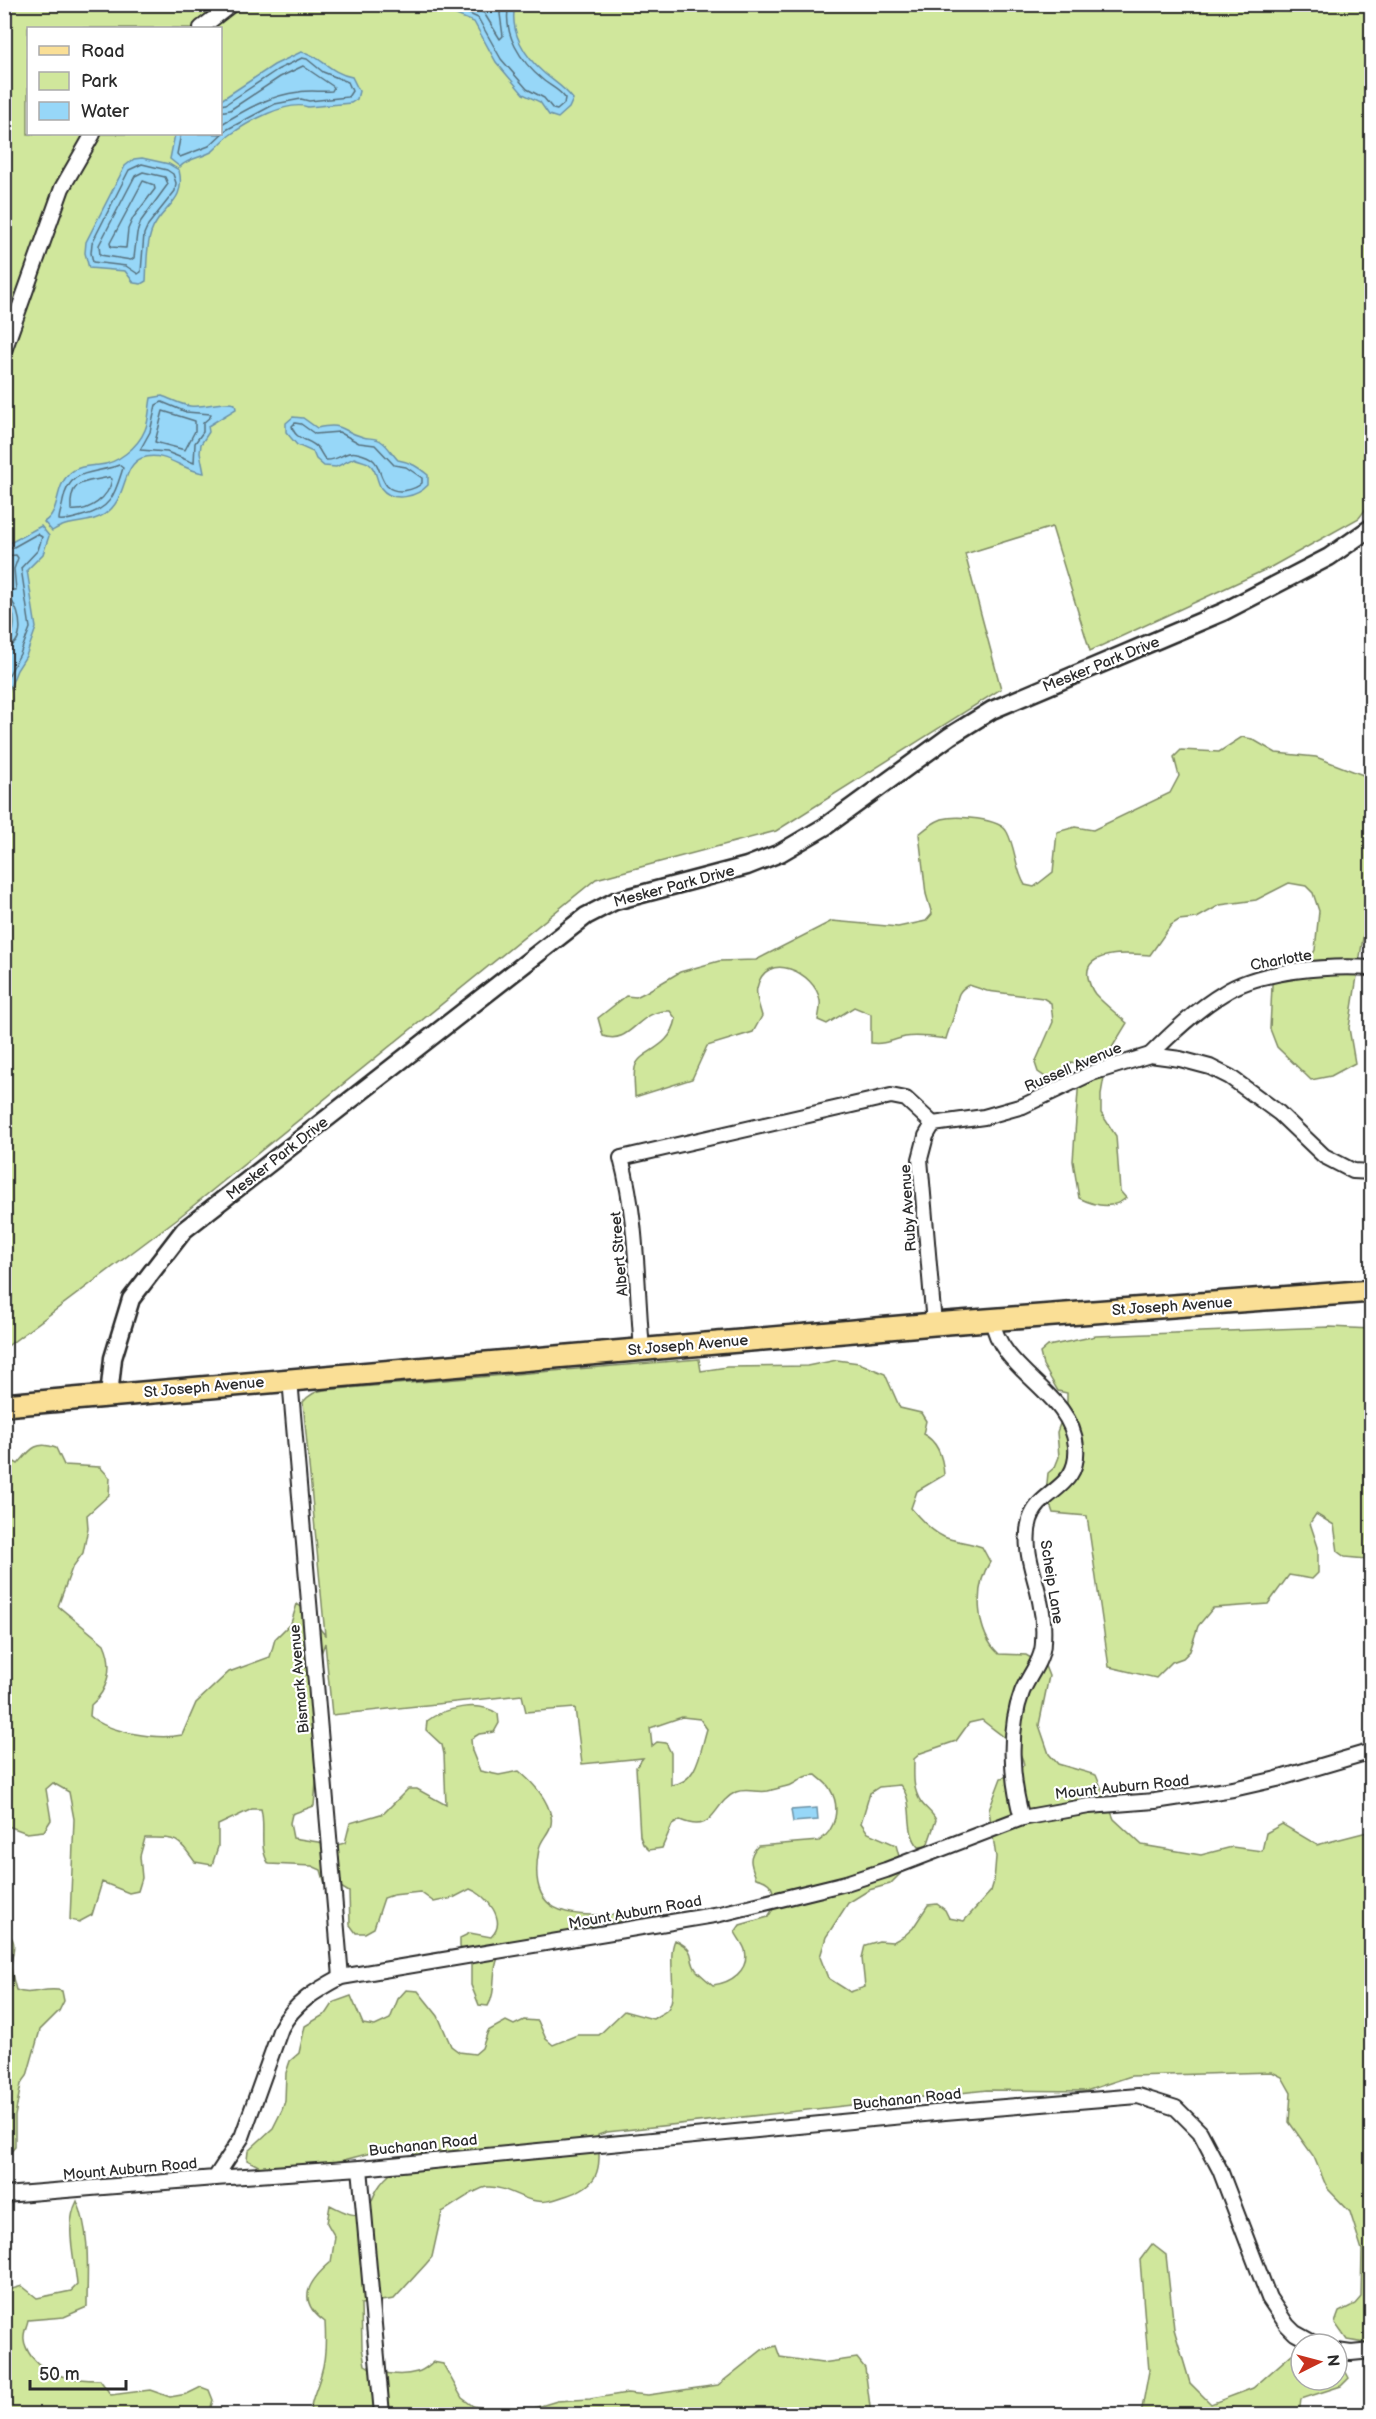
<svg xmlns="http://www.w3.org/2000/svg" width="1376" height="2419" font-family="'Balsamiq Sans',sans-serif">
<rect width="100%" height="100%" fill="#fff"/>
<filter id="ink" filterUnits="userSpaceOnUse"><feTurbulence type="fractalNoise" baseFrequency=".0167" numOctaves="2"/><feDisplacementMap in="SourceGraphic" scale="12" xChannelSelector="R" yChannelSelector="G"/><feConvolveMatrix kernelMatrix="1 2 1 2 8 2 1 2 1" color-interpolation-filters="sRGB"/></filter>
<g filter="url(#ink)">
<!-- green -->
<g fill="#d0e79c" stroke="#7e8964" stroke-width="1.5" fill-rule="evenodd">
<path d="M5,5H1371L1372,501L1359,518L1271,567L1090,651L1052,527L965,554L1001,689L776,831L596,879L178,1218L5,1348ZM28,28H220V134H28Z"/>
<path d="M1242,737L1252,739L1276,753L1316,757L1371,778V919L1364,931L1349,1028L1355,1063L1331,1076L1311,1080L1277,1047L1270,1029L1273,964L1310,959L1315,950L1319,911L1313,893L1306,886L1289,883L1256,900L1220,905L1197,918L1179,920L1171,925L1150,955C1133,954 1083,949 1088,977C1089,983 1092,990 1095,994C1105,1005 1117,1014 1127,1023L1108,1054L1101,1094V1113L1116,1136L1120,1191L1126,1198C1112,1210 1095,1206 1079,1198L1073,1161L1080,1064L1071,1062L1054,1083L1038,1072L1035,1063L1053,1022L1051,1003L1043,998L987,991L969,985C955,991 958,1001 954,1015C952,1023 948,1031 946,1039C932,1037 919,1035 905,1037C893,1040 883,1045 871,1043V1014L854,1007L827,1024L818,1020C819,1014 821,1006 820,1001C816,972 765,949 757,988C755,996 760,1008 762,1016L753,1032L707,1046L692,1079L635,1097C635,1087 633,1077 635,1068C638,1050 670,1051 676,1019L670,1011C637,1009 632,1046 603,1036L598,1018L626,996L636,997L646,992L680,972L719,961L756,960L832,921L898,927L926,921L932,914L926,894L919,834C926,828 934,822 942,819C956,815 1000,818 1007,832C1016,849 1015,869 1025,885L1034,887L1053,872L1057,832L1075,827L1093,830L1170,793L1179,776L1174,757L1181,750L1219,752Z"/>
<path d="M1330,1327L1371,1329V1579L1366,1559L1345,1557L1338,1552L1334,1525L1316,1514L1310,1523L1318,1547V1573L1312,1579L1289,1575L1268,1604L1213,1608L1198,1626L1190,1651L1183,1658L1172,1662L1156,1678L1109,1667L1087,1516L1053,1513L1046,1493L1048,1473L1055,1467L1059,1457L1057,1432L1067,1405V1393L1058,1391L1043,1365L1040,1353L1048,1346L1096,1336Z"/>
<path d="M699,1359L701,1371L727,1367L807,1366L837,1360L859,1363L885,1374L900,1408L921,1413L926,1421L923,1434C939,1442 943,1459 944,1475L917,1491L911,1508C920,1519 931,1531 944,1537C954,1541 970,1543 982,1547L990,1562C973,1588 976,1633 999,1654L1026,1655L1045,1666L1049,1676L1039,1725L1049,1754L1058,1764L1096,1775L1114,1819L1142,1845L1201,1855L1232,1847L1262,1851L1266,1833L1282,1824L1317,1845L1371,1831V2344L1347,2340L1335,2323L1339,2312L1355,2304L1361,2297L1362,2250L1350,2212L1327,2188L1314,2157L1289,2122L1291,2093L1282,2077L1272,2072L1131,2076L1086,2091L987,2090L607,2132L598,2135C601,2172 600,2186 562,2197C551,2201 542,2203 531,2200C516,2196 503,2186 487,2187C476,2188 453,2206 442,2212L432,2257L426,2264L394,2299L361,2304L362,2348L365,2365C378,2374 401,2377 417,2372C423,2371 428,2366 433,2362L443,2364L462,2398L473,2406L486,2409L534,2408L557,2401L590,2399L627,2393L648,2395L718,2385L762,2350L776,2346L780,2357L822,2363L857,2358L865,2368L871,2414H310C311,2397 317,2390 321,2374C326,2358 326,2338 325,2322C295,2300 309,2281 331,2262L335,2237L327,2223L330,2205C343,2211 354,2219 368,2212C373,2195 379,2182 394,2171C402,2164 410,2161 415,2152L405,2148L386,2149L317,2167L264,2169L247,2160L248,2151L273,2128L282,2110L285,2101L286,2073L290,2061L299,2053L305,2026L327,2013L334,2002L351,1996L363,2024L375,2026L390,2019L398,1999L406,1990L418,1991L438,2016L451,2046L459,2052L475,2054L482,2048L488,2031L506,2021L514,2025L524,2020L538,2021L546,2039L553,2045L577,2035H599L624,2011L653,2019C657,2016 662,2014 666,2011C680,1999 666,1959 675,1940C700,1953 686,1957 697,1971C702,1976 708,1981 713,1985C730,1983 750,1971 745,1950C743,1944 738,1938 735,1932L740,1925L768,1917L776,1904C773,1889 772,1881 756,1878C751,1865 747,1857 758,1846L819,1841C836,1830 841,1807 830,1789C827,1783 820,1779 816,1775C799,1776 803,1780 791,1785C784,1787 775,1789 768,1791C758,1793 746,1788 736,1792C711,1804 716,1835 680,1820L672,1825L662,1848L649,1850L643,1844L640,1836L636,1767L643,1758L582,1764L575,1708L526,1712L522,1695L332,1715L325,1643L315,1670L319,1747L314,1806L292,1814L290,1823L293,1838L337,1845L345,1843L350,1823L384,1813L408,1789H417L446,1805L444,1754L442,1745L426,1730L427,1721C444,1708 479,1700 498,1714L499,1723L494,1732L479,1734L471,1739L472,1751L480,1771L499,1775L519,1771C532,1782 547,1798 551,1816C554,1831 541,1837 539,1849C525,1922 575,1915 628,1915L620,1921L601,1922L545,1950L498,1958C491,1974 497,1991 488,2006L479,2005L471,1985V1963L460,1947V1938L470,1933L491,1937C508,1921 487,1895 470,1889L453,1898L434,1902L420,1892L393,1895L384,1898L374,1928L365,1933H356L350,1925L349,1892L341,1887H326L321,1870L312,1866L269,1864C258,1848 266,1828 261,1809H252L218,1825V1847L212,1865L195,1862C176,1836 177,1838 145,1838L140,1856L142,1878L138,1891L129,1893L102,1882L92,1915L79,1922L70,1920L74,1819L69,1792L53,1783L46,1789L51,1820L44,1831L27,1833L5,1825L4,1456L18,1464C30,1450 36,1440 56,1448L64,1465L100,1467L110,1478L109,1495L87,1515L88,1528L83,1553L72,1568L58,1606L104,1644C114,1666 108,1691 91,1705L90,1716C109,1733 158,1740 182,1735L196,1703L229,1672L270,1657L275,1639L291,1623L297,1604L304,1609L325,1635L303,1402C309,1395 315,1391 324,1390ZM682,1717L700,1719L707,1729C700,1751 698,1783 671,1785V1753L666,1743L657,1742L652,1746L650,1728ZM982,1720C997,1733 1021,1745 1024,1765L1011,1775L1001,1778L989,1810L996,1857L994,1881L991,1891L964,1921L949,1918L945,1910L937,1904L928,1905L913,1928L904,1936L893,1942L879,1941L865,1945L862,1958L865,1987L850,1992L828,1978L820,1957L826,1937L848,1903L869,1890L890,1884L903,1871L896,1845L868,1833L861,1823L870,1793L879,1787L900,1785C916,1802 903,1830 919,1847L927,1846L936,1820C932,1812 926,1809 921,1802C912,1788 914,1775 914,1759L921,1753L956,1741L969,1723Z"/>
<path d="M4,1928C19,1944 13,1946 11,1965C11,1973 14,1982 16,1990C31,1997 46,1986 62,1991L64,2001L59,2011L40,2030L27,2076L21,2084L15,2116V2147L5,2158Z"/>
<path d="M77,2201C91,2234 87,2272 87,2307L64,2317L28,2320C27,2326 23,2333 24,2339C24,2344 28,2352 31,2356C48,2378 75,2380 100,2380L111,2395L150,2390L170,2397L187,2394L201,2387L209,2390L213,2400L209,2414H5V2291L22,2286L37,2298L71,2291L77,2285C75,2258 64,2226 77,2201Z"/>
<path d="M1152,2244L1166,2255L1174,2329L1190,2383L1211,2404L1253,2388L1292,2354L1301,2351V2380H1337V2362L1342,2365L1349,2378L1341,2386L1301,2399L1299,2414H1141L1149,2371L1140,2260Z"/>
</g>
<!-- water -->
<g fill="#97d7f8" stroke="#6c92a6" stroke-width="1.5">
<path d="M451,5H515C509,32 525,57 545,74C556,83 565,88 573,99L569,108L558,118L549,115L540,102L523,94L496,62L474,22L456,15Z"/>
<path d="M301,52C318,53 329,73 352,77L359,91L357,99L351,103L308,107C287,100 248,122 230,135C224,139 219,146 213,151C202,158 188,158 180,167L170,159L175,134H220L221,100L274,65Z"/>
<path d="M142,158L169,164L179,170C187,204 160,206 151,233C146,247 147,266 146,281L141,284L134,283L125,271L89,268L85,253L86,242L125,166L134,159Z"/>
<path d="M162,396C171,399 181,405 190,406C206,408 220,400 235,404L236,409L208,426L209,432L201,444L200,453L204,473C183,471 165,450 142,458C121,466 128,499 105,514C89,525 67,520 52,531L44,522C61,511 54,488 69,474C77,466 89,466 99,465C117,464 138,447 145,430C149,421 149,408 151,398Z"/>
<path d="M293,417L303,418L317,428C345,422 340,431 363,437C369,439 376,437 382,442C388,446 392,454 398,460C411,462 418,467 428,475V485C418,496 393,504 381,488C376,480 377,469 368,463C364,461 358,460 354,458L336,467L324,466L316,459L313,452L297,445L286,432V423Z"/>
<path d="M41,526L49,536L43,554L27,570L36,628L26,656L17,670L5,700V645C16,633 19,614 5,603V542L10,543Z"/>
<path d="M817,1808L818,1820L793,1822L791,1810Z"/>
</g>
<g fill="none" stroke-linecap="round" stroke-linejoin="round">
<!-- shore -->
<g stroke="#56707d" stroke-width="1.5">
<path d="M458,4L461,10L478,18L501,59L527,89L544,98L553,109L557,110L564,104L565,98C560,90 550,86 543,80C521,62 502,34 509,4"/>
<path d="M467,4L484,13L500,39L503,36L500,14L502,4"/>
<path d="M220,112L230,110L280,77L303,66L334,87L332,91C321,92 309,90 299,92C270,95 245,110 220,125"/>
<path d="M181,134L177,154L180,157L209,146L226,130L275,104L301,99L309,101L348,97L352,91L348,82L323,72L307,59L302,58L277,70L226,104L220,105"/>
<path d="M142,164L167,170L173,174L176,183L175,191L148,225L144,234L141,272L138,274L126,266L93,262L91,253L92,243L129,170Z"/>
<path d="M143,172L165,177L168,184L141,221L137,233L134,258L131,260L100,255L99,245L135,176Z"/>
<path d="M143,181L154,185L155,189L133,218L128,229L126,248L111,247L110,243Z"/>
<path d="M162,402L186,412L211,414L210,417L203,423V432L195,443L194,463L167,452L140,450L150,432L156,405Z"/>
<path d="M163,411L195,421V431L185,450L155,442Z"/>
<path d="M295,423L301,424L315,434L339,432L359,443L375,445L394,465L406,467L422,478V483C415,490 396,495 387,486C375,471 384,459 357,453C346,450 338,461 326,460C322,456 321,452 318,448C309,438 295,441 292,426Z"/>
<path d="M119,465L123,468C115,493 112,509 82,516C75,518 66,521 59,520C59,514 62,508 63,501C69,467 93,475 119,465Z"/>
<path d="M109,477L112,479C109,498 89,512 71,510C69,477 87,483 109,477Z"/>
<path d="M4,548H12L37,534L42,537L38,550L21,568L30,628L20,654L4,684"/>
<path d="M4,556L16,555L18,558L14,569L16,590H4"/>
<path d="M4,598L11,600C21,612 27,645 4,648"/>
</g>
<!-- minor casing -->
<g stroke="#2b2b2b" stroke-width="18">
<g id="minor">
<path d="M201,28L232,4"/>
<path d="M4,351L62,188L93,134"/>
<path d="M1150,1055C1172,1033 1197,1009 1224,993C1260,970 1329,965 1372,968"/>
<path d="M933,1124L984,1117L1023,1106L1092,1073L1150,1055L1180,1059L1210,1067L1230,1077L1279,1113L1324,1156L1353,1171L1372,1172"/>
<path d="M933,1124L926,1136L920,1159L934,1324"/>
<path d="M992,1319C1000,1372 1071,1392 1076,1446C1080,1490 1039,1489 1030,1520C1022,1549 1035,1574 1040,1601C1043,1614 1044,1628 1043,1642C1043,1660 1029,1675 1022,1692C1008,1729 1011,1780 1022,1818"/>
<path d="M642,1349C636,1283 638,1222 621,1158L891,1096L906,1099L933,1124"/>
<path d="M290,1379L341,1977"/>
<path d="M360,2168L382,2414"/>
<path d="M215,2178L360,2168L945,2112L1138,2096L1176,2108L1200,2132L1220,2170L1269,2298L1287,2325L1295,2333L1315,2344"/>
<path d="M4,2195L215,2178L242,2137L281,2028C294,2003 317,1990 341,1977L720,1914L846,1883L886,1870L1022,1818L1089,1806L1155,1801L1233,1789L1277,1779L1372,1751"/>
<path d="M1337,2351L1351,2353L1372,2351"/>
</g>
</g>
<!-- tertiary casing -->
<g stroke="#2b2b2b" stroke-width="21">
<path id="tertiary" d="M109,1396L113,1358L131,1299L184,1230L586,916L615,901L747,866L780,853L826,826L950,736L992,710L1223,612L1329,557L1372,527"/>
</g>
<!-- primary casing -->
<g stroke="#2b2b2b" stroke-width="26">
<path id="primary" d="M4,1405L934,1324L1372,1291"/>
</g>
<!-- minor -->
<use href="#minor" stroke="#fff" stroke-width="14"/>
<!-- tertiary -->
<use href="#tertiary" stroke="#fff" stroke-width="16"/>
<!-- primary -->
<use href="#primary" stroke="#fadf96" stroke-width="21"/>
</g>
</g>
<g text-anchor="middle" stroke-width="4.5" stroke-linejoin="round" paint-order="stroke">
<!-- street labels -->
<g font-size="15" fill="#2b2b2b" stroke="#fff">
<text transform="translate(1101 664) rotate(-22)" y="5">Mesker Park Drive</text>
<text transform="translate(674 886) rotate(-15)" y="5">Mesker Park Drive</text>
<text transform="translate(1281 960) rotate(-10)" y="5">Charlotte</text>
<text transform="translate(1073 1067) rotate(-23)" y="5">Russell Avenue</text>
<text transform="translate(277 1158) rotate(-38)" y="5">Mesker Park Drive</text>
<text transform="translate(908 1208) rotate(-94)" y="5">Ruby Avenue</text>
<text transform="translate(619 1254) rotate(-95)" y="5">Albert Street</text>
<text transform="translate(1172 1306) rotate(-4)" y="5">St Joseph Avenue</text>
<text transform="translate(688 1345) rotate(-5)" y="5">St Joseph Avenue</text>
<text transform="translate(204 1387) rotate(-5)" y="5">St Joseph Avenue</text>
<text transform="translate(1052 1582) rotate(81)" y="5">Scheip Lane</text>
<text transform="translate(299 1679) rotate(-95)" y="5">Bismark Avenue</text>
<text transform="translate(1122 1787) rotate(-6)" y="5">Mount Auburn Road</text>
<text transform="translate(635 1912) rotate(-10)" y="5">Mount Auburn Road</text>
<text transform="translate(907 2099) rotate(-6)" y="5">Buchanan Road</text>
<text transform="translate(423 2145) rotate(-6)" y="5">Buchanan Road</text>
<text transform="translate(130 2169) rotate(-5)" y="5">Mount Auburn Road</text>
</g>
</g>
<!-- margin -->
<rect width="1376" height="2419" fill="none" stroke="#fff" stroke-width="24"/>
<rect x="12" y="12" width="1352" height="2395" fill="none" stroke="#2b2b2b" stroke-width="2" filter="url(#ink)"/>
<!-- legend -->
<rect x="27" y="27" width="195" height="108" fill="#ffffff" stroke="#aaaaaa" stroke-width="1.5"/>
<rect x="39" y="46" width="30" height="9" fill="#fadf96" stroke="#aaaaaa" stroke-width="1.5"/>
<text x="81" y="57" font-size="18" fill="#2b2b2b">Road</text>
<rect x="39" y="72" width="30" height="18" fill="#d0e79c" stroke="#aaaaaa" stroke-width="1.5"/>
<text x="81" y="87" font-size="18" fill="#2b2b2b">Park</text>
<rect x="39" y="102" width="30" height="18" fill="#97d7f8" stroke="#aaaaaa" stroke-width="1.5"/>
<text x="81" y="117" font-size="18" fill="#2b2b2b">Water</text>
<!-- north arrow -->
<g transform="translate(1319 2362) rotate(84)"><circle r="28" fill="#ffffff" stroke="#aaaaaa" stroke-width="1.5"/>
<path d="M0-4.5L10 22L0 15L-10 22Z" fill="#c8321e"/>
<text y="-9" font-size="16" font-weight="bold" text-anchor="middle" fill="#2b2b2b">N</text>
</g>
<!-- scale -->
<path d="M30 2380v9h96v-9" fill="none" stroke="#2b2b2b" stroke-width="3"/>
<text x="39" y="2380" font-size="18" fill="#2b2b2b" stroke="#ffffff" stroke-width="4.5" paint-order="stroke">50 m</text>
</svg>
